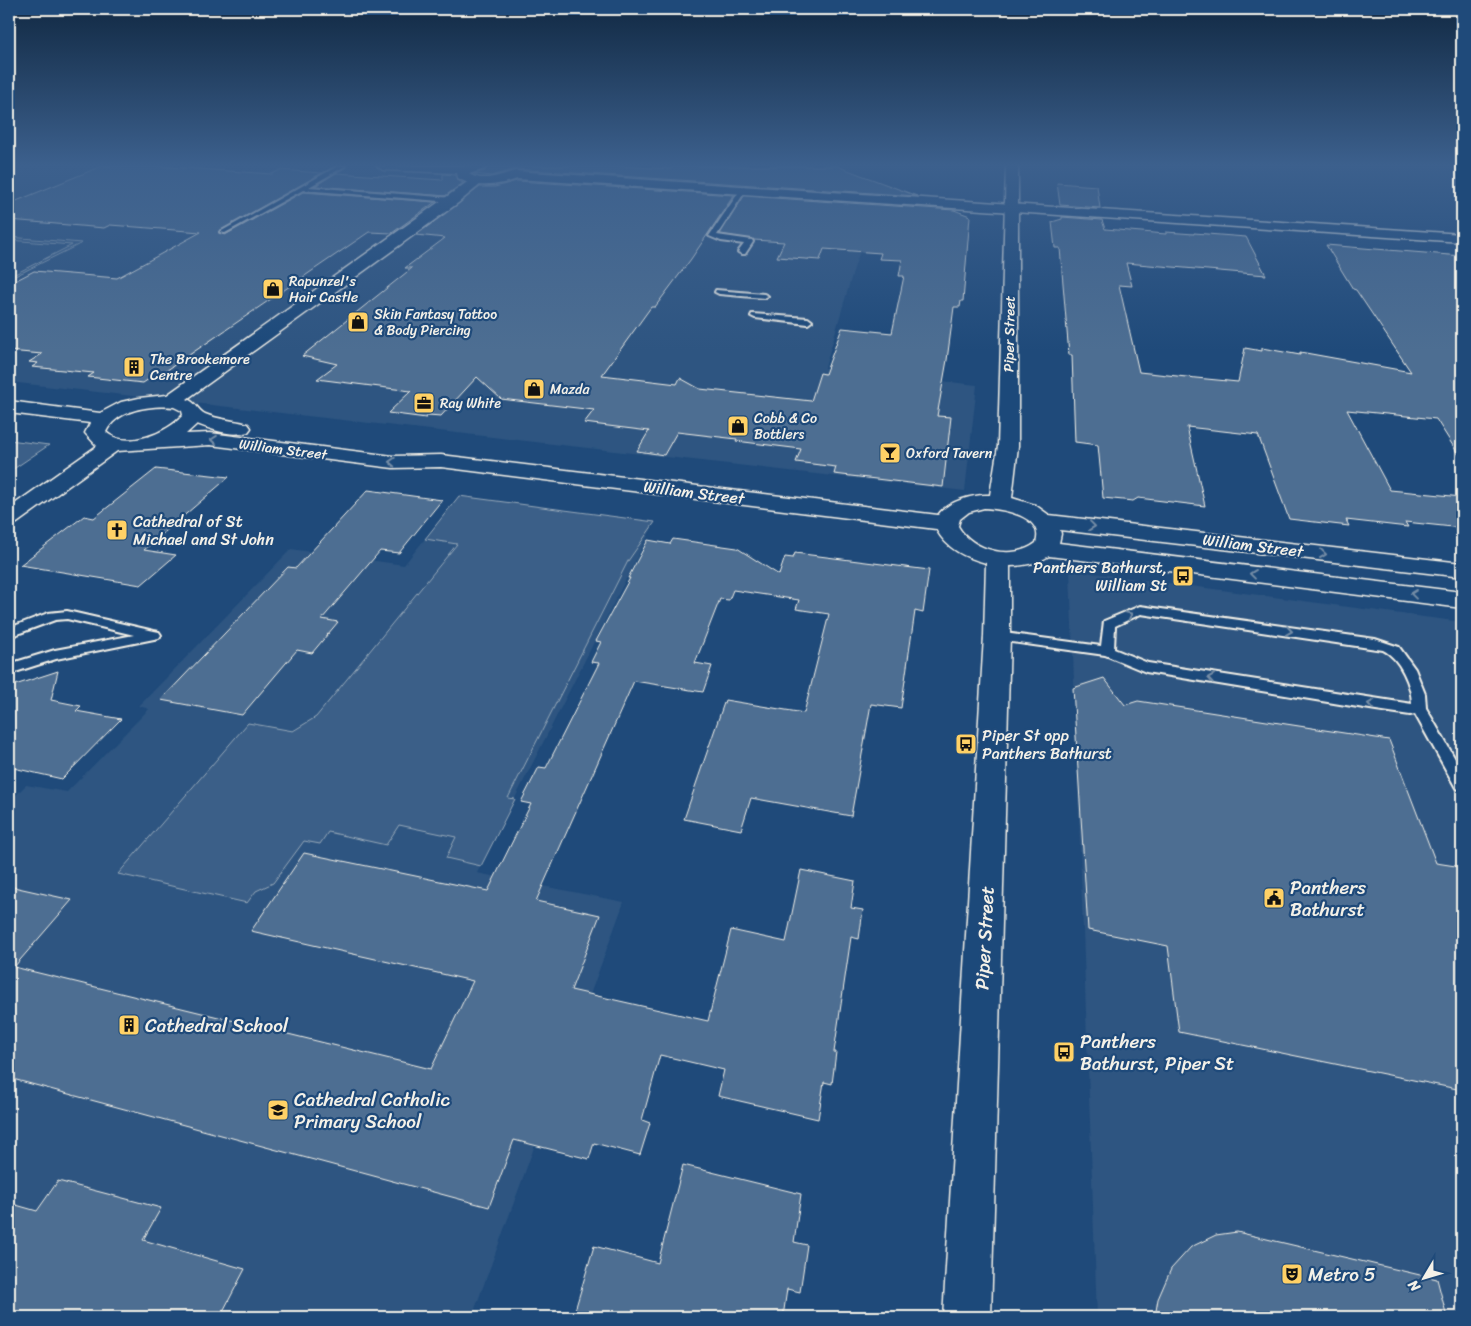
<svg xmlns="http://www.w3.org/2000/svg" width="1471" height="1326" font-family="Sriracha,sans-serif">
<rect width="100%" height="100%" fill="#1f4a7a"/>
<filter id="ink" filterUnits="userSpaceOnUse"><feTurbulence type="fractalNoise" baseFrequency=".02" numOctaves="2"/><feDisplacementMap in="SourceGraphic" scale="10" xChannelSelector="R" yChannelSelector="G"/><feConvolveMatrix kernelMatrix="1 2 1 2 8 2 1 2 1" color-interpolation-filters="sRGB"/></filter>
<g filter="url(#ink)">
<!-- built -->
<g fill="#2d5581">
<path d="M9,166H835L815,206L876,210L855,265L825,368L977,385L965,491L9,382Z"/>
<path d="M459,496L655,522L477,873L624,902L472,1317H9V802L26,785L67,792L149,709L139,706L291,549L404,565Z"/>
<path d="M1070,570L1462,622V1317H1097Z"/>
</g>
<!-- green -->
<g fill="#3a5f88" stroke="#97a8b8">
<path d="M9,237L82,243L9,279V277L72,245L9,240Z"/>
<path d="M9,440L49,445L9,472Z"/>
<path d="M459,496L655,522L628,561L508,798L515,799L481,866L446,858L456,837L399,825L386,845L328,832L320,844L304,841L273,883L256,891L247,903L118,874L248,723L293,731L316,717L457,544L425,539Z"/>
</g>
<!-- building -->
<g fill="#4d6e92" stroke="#f4f1e8">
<path d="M102,166H155L272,174L280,170L322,173L218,232L225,235L303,192L435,202L392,233L369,232L157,377H152L143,383L88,377L94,373L32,367L38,363L29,362L42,354L9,351V284L34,271L117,278L201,232L110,225L104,228L9,220V204Z"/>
<path d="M488,166H617L671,169L675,166H837L917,196L515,169L492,176L474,174L485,171Z"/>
<path d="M336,173L443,180V174L455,175L457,180L463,183L445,196L315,186Z"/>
<path d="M517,181L734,195L691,259L655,307H651L602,375L677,384L680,378L700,389L811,401L820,373L825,374L842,328L892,333L904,276H899L902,260L879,259L881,253L824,249L820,260L777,257L784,242L754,240L720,234L744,196L954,210L970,216L963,301H961L960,307H954L947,360L937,416L951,417L943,487L834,474L836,467L796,462L801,449L736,441L737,439L677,432L664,455L637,451L649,431L584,423L594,410L501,399L477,377L441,416L428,415L426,418L388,413L411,391L317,379L337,364L302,356L412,268H405L445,238L416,235L480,187H495Z"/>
<path d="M1057,183L1097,186L1100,208L1060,205Z"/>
<path d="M1062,217L1102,220L1105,229L1166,234V232L1194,234V233L1246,237L1266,275L1126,263L1132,286L1119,285L1139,372L1196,378L1238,382L1245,348L1262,351V348L1300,355V352L1411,372L1356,290L1353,289L1326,245L1462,256V460L1436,419L1347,410L1390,490L1462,497V528L1405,522L1408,527L1346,520L1349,526L1289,519L1258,435L1187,427L1205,506L1138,498L1133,501L1103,498L1098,445L1075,442L1072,355H1069L1060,248H1055L1052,222L1062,219Z"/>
<path d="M156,469L229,477L144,550L176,555L141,585L20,565L84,516L94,518Z"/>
<path d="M368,490L442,500L399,553L380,551L322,619L338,622L312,653L297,650L242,715L161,700L288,567L296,568Z"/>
<path d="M673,539L737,548L779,575L785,557L793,558L795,553L929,570L923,613L915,611L901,708L871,704L851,816L751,798L741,830L684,819L725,700L804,713L829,614L796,609L799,600L733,590L729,600L720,599L695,663L712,666L703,692L634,681L536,901L600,915L571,990L708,1021L731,930L786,942L801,870L855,881L851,908L863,910L859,939L851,937L834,1052H836L832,1084L824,1082L818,1119L718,1096L724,1070L660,1055L642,1120L650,1123L640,1155L594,1143L589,1159L514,1140L489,1207L9,1078V886L72,900L14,967L431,1069L473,981L251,931L304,853L488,891L531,804L521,802L539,767L546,768L599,663L591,662L601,642L596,641L630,578H628L648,540L670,544Z"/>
<path d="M58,671L51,700L81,706L76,711L121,719L62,779L9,767V687Z"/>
<path d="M1104,678L1125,705L1138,701L1389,740L1436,863L1462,867V1090L1179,1032L1168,946L1088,930L1073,688Z"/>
<path d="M683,1165L801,1194L794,1242L807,1245L800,1292L787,1289L783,1317H573L594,1246L658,1263Z"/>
<path d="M58,1181L161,1208L143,1240L245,1269L220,1317H9V1203L37,1211Z"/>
<path d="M1237,1232L1437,1279L1447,1317H1155L1158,1299L1171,1269L1191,1247L1216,1235Z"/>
</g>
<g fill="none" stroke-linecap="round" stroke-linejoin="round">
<!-- lane casing -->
<g stroke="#f4f1e8" stroke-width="4">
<g id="lane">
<path d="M338,166H345L309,187L453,198L456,200L453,202L303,190L225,233L220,232Z"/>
<path d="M741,189L746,190L717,235L752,240L753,242L745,254H742L738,252L744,244L721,241L709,236Z"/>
<path d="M716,290L764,294L768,296L764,298L719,294L715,292Z"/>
<path d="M752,314L808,318L812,321L808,324L755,318L751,316Z"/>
<path d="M1140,606L1375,639L1399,647L1415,669L1425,694L1426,708L1462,771V790L1456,788L1415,714L1410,715L1376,710L1146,672L1105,655L997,640L992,639L990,636L992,633L997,632L1101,646L1104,621ZM1141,614L1383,650C1400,658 1412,686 1412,704L1148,663L1114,649L1115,626Z"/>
<path d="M67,611L154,631L159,632L161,635L159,638L154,639L56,659L9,674V664L55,650L134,635L67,619L55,620L9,637V628L48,613Z"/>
</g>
</g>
<!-- street casing -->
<g stroke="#f4f1e8" stroke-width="3">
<path id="street" d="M1006,166H1018V446L1012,498L1035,505L1049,515L1462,563V577L1060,530L1061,534L1059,543L1462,592V608L1049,556C1038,563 1023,566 1010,566V636L991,1317H943L984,636L986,563C964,557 947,549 936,529L441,467L393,468L210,445L117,451L17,523L9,525V508L97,446L85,433L90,423L9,413V401L100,413L121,402L139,398L167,395L473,178L477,177L483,181L481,184L458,203L187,399C196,402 198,411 205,414C219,420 233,420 248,424L251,428L248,432C231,437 213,430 197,424L186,434L210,433L393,456L441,455L938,515C948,501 973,494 990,495L998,446ZM174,407L182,411L183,415C168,433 126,450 106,432C117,409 151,405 174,407ZM984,508C1003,509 1045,516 1036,543C1013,561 972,551 958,526L960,519L969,512Z"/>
</g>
<!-- primary casing -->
<g stroke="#f4f1e8" stroke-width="3">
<path id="primary" d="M377,166H486L484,169L469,174C484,183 500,175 515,171L1462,234V242L517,179C498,186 475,189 458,178L457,173L383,170Z"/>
</g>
<!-- lane -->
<use href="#lane" fill="#1f4a7a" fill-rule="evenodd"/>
<!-- street -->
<use href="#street" fill="#1f4a7a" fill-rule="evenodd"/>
<!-- primary -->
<use href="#primary" fill="#1f4a7a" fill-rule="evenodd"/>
</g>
<!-- one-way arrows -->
<defs><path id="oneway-chevron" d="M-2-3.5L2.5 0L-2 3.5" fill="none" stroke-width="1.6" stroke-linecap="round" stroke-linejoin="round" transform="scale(1.25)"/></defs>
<g stroke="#748da6">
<use href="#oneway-chevron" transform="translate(214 440) rotate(-175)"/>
<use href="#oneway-chevron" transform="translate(392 462) rotate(-177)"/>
<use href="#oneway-chevron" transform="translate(1092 526) rotate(7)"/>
<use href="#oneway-chevron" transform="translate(1323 554) rotate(7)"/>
<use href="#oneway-chevron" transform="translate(1253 574) rotate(-173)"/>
<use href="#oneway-chevron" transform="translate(1414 594) rotate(-173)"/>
<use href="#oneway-chevron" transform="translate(1129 615) rotate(-25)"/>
<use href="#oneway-chevron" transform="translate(1289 631) rotate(8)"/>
<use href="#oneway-chevron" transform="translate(1211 678) rotate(-171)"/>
<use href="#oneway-chevron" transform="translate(1371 704) rotate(-171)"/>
</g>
</g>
<!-- sky -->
<linearGradient id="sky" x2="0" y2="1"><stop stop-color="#112943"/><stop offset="0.47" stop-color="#3c608d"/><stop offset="1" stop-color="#3c608d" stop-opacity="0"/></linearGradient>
<rect width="1471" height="351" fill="url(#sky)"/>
<!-- icons -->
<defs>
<g id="shop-square" transform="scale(1.125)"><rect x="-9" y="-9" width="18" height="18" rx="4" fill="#ffd166" stroke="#1f4a7a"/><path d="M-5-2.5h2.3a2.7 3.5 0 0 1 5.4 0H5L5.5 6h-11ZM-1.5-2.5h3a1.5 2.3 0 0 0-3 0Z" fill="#111"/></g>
<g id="building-square" transform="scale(1.125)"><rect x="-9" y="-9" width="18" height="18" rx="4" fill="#ffd166" stroke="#1f4a7a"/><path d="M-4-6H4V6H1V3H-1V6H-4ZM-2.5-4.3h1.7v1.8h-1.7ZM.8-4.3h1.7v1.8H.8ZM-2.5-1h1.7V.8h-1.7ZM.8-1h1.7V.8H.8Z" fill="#111"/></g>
<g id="office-square" transform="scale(1.125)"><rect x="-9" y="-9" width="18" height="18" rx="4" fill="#ffd166" stroke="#1f4a7a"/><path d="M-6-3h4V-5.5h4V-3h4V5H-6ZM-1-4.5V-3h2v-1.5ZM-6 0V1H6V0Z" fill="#111"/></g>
<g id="bar-square" transform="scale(1.125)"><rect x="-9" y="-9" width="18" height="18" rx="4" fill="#ffd166" stroke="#1f4a7a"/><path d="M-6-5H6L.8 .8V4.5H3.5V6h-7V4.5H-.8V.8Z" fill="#111"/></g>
<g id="church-square" transform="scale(1.125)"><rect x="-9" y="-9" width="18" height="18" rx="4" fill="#ffd166" stroke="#1f4a7a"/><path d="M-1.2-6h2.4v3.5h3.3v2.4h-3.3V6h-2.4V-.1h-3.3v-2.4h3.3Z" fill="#111"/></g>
<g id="bus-square" transform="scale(1.125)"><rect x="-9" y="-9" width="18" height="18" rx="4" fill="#ffd166" stroke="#1f4a7a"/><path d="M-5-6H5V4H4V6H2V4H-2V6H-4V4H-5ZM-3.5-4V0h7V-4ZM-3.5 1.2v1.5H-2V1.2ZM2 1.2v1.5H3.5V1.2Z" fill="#111"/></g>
<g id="civic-square" transform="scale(1.125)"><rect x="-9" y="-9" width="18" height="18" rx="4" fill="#ffd166" stroke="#1f4a7a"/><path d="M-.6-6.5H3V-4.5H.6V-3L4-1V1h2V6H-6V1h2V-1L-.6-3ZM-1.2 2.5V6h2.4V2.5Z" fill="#111"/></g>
<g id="school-square" transform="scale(1.125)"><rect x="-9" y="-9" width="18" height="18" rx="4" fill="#ffd166" stroke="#1f4a7a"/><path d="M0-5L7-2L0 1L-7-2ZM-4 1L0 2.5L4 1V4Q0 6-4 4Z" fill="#111"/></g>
<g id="theatre-square" transform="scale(1.125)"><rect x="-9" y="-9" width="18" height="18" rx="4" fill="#ffd166" stroke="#1f4a7a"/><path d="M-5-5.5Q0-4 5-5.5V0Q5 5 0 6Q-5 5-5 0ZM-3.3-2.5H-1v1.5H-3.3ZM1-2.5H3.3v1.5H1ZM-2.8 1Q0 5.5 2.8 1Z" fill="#111"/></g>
</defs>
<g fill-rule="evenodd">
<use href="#shop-square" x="273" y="289"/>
<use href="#shop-square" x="358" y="322"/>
<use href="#building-square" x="134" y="367"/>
<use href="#shop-square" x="534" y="389"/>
<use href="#office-square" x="424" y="403"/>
<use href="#shop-square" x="738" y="426"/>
<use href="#bar-square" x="890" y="453"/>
<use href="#church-square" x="117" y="530"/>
<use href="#bus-square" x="1183" y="576"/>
<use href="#bus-square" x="966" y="744"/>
<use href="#civic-square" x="1274" y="898"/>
<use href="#building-square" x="129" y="1025"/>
<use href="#bus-square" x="1064" y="1052"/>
<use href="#school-square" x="278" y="1110"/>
<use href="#theatre-square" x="1292" y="1274"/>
</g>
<g text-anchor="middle" stroke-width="4.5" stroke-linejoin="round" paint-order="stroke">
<!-- far-poi labels -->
<g font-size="14" fill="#f4f1e8" stroke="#1f4a7a" text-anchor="start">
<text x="289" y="286">Rapunzel's<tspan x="289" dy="16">Hair Castle</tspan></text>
<text x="374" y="319">Skin Fantasy Tattoo<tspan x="374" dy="16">&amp; Body Piercing</tspan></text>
<text x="150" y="364">The Brookemore<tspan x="150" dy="16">Centre</tspan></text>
<text x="550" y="394">Mazda</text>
<text x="440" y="408">Ray White</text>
<text x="754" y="423">Cobb &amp; Co<tspan x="754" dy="16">Bottlers</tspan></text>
<text x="906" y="458">Oxford Tavern</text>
</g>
<!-- far-street labels -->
<g font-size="14" fill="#f4f1e8" stroke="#1f4a7a">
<text transform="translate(1009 334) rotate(-89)" y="5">Piper Street</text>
<text transform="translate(283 449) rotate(7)" y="5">William Street</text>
</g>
<!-- street labels -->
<g font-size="16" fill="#f4f1e8" stroke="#1f4a7a">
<text transform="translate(694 492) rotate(7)" y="6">William Street</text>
<text transform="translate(1253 545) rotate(7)" y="6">William Street</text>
</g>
<!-- poi labels -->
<g font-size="16" fill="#f4f1e8" stroke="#1f4a7a" text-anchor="start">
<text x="133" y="527">Cathedral of St<tspan x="133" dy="18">Michael and St John</tspan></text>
<text x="1167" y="573" text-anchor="end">Panthers Bathurst,<tspan x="1167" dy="18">William St</tspan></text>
<text x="982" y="741">Piper St opp<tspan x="982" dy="18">Panthers Bathurst</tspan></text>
</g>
<!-- near-poi labels -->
<g font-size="19" fill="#f4f1e8" stroke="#1f4a7a" text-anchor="start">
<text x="1290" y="894">Panthers<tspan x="1290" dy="22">Bathurst</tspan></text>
<text x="145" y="1032">Cathedral School</text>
<text x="1080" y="1048">Panthers<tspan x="1080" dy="22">Bathurst, Piper St</tspan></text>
<text x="294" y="1106">Cathedral Catholic<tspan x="294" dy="22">Primary School</tspan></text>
<text x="1308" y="1281">Metro 5</text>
</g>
<!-- near-street labels -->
<g font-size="19" fill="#f4f1e8" stroke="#1f4a7a">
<text transform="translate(984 938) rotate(-87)" y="7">Piper Street</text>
</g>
</g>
<!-- margin -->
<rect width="1471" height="1326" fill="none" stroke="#1f4a7a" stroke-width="30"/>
<rect x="15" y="15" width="1441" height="1296" fill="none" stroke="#f4f1e8" stroke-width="2" filter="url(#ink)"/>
<!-- north arrow -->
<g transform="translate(1424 1278) rotate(232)" stroke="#1f4a7a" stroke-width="4" paint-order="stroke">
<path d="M0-4L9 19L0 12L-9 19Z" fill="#f4f1e8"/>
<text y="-8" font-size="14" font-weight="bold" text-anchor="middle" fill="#f4f1e8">N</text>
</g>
</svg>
